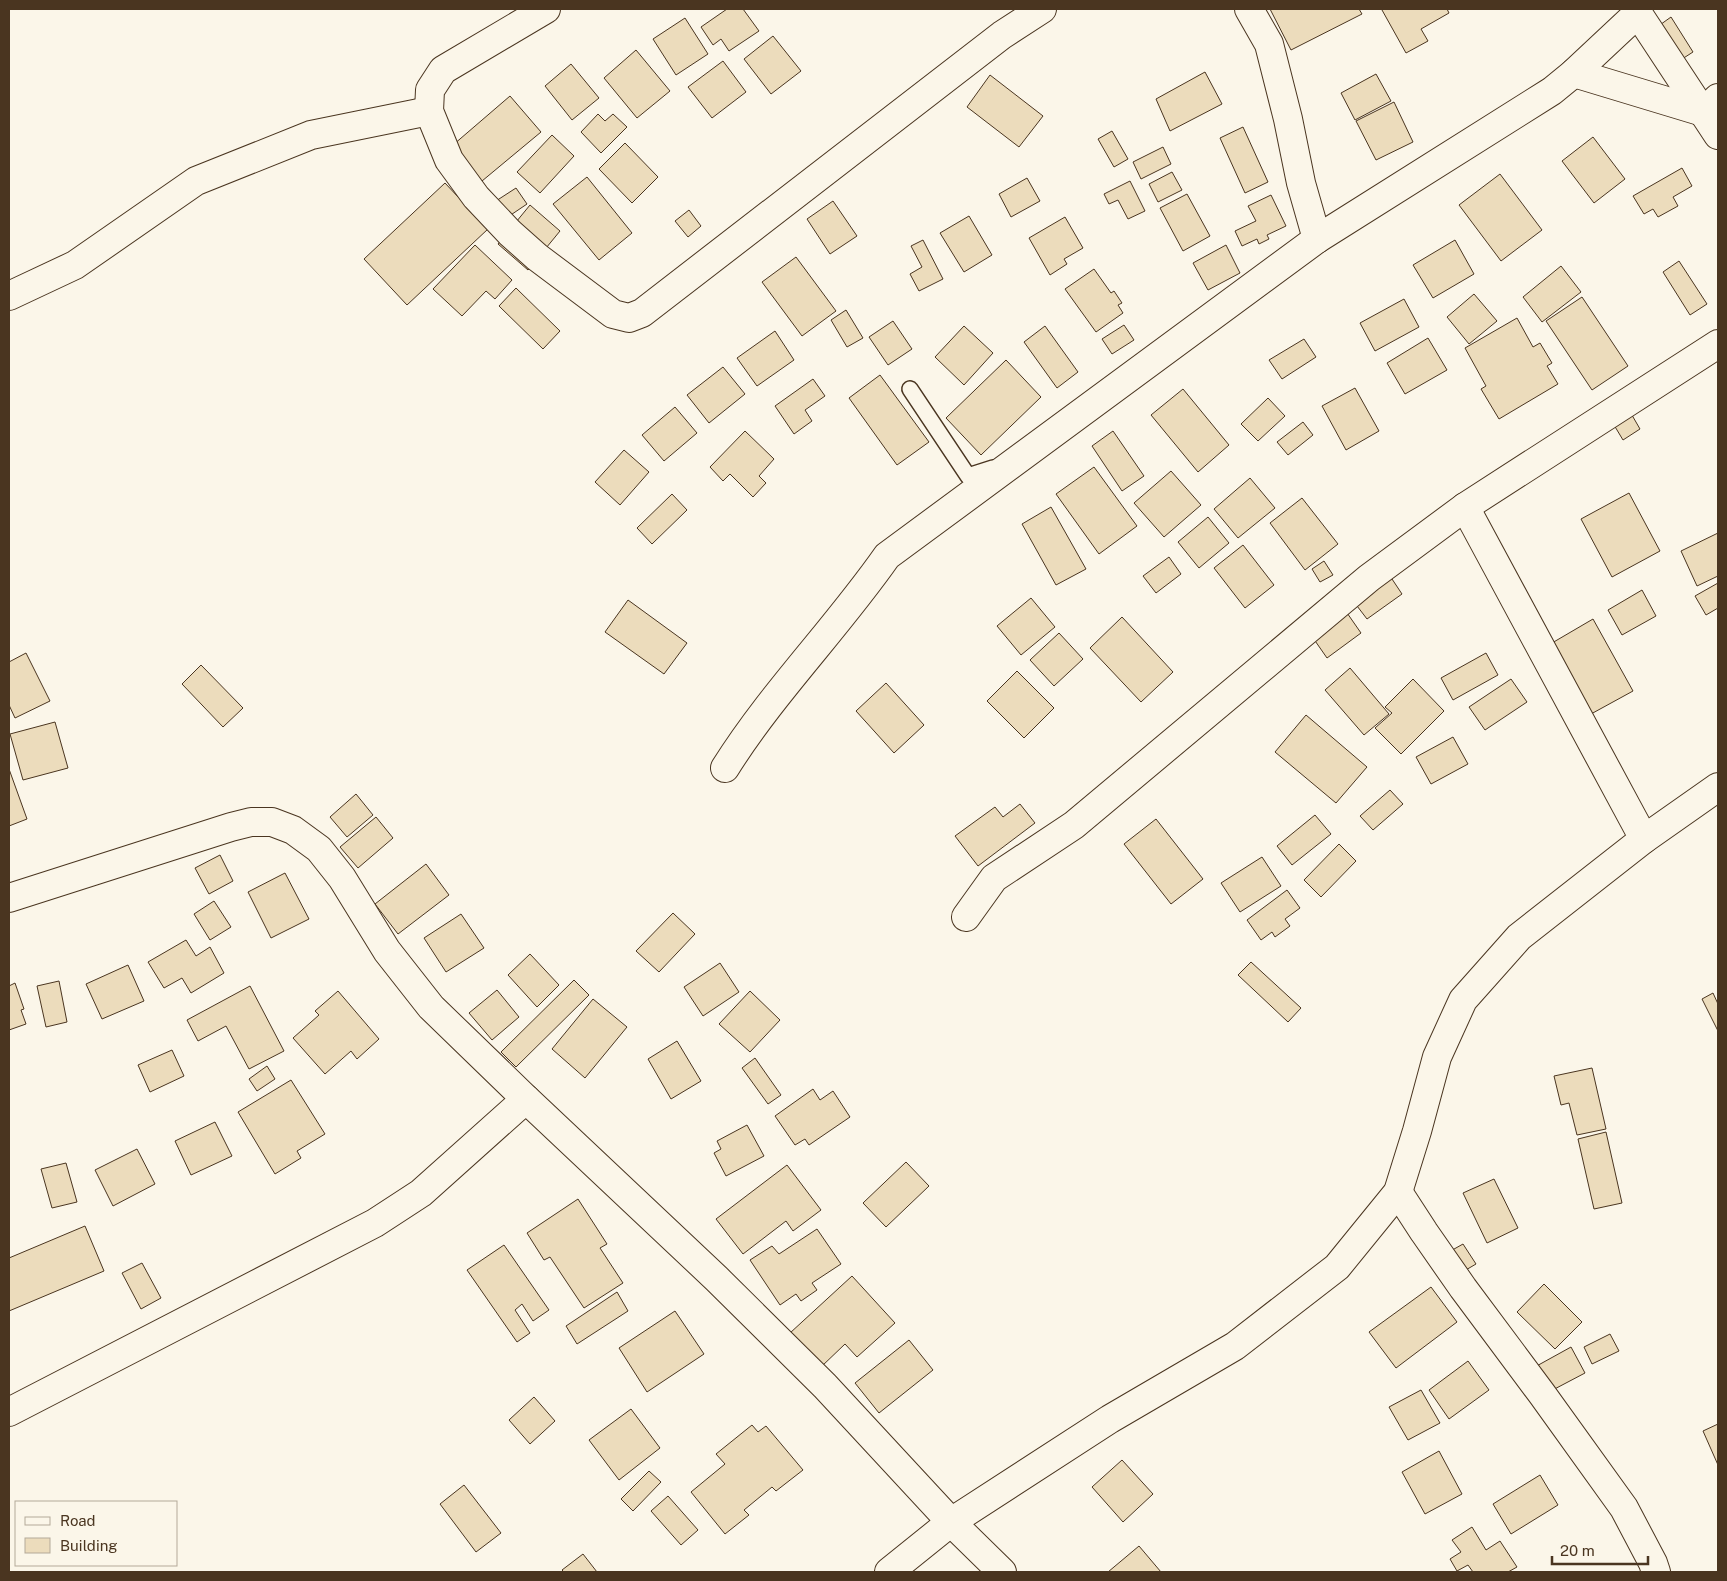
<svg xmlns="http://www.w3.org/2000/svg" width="1727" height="1581" font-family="'Public Sans',sans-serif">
<rect width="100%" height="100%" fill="#fbf6e9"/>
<!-- building -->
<g fill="#ecdcbc" stroke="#4a3520">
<path d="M727,9H743L759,31L729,51L721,39L713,45L701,27Z"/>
<path d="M1270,9H1359L1362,14L1291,50Z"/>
<path d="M1383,9H1447L1449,13L1421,29L1428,41L1406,53L1382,10Z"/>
<path d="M1671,17L1693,52L1679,61L1657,27Z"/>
<path d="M685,18L708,54L676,75L653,39Z"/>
<path d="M773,36L801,71L771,94L744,59Z"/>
<path d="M636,50L670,91L637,118L604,78Z"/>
<path d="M723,61L746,92L712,118L688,87Z"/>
<path d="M571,64L599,98L572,120L545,86Z"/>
<path d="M1205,72L1222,104L1170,131L1156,99Z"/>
<path d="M1376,74L1391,101L1355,120L1341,93Z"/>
<path d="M990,75L1043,116L1019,147L967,107Z"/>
<path d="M510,96L541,132L476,186L446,151Z"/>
<path d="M1394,102L1413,142L1376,160L1356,121Z"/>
<path d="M598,114L605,121L613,114L627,127L601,153L581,132Z"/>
<path d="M1243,127L1268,182L1245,193L1220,138Z"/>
<path d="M1112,131L1128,159L1114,167L1098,139Z"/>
<path d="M552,135L574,156L540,193L517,172Z"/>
<path d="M1593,137L1625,179L1594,203L1562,161Z"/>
<path d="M625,143L658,177L632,203L599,169Z"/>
<path d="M1163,147L1171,164L1141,179L1133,162Z"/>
<path d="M1682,168L1692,186L1673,197L1678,206L1658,217L1653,209L1644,214L1633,196Z"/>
<path d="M1172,172L1182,190L1158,202L1149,184Z"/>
<path d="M1500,174L1542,230L1501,261L1459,205Z"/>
<path d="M587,177L632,233L599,260L553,204Z"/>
<path d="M1027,178L1040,201L1011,217L999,194Z"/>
<path d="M1130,181L1145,211L1128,219L1118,200L1109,204L1104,194Z"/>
<path d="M445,183L488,229L407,305L364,259Z"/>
<path d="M516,188L527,204L493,227L482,210Z"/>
<path d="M1187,194L1210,236L1183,251L1160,208Z"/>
<path d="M1271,195L1286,226L1267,235L1269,239L1259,244L1257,239L1242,246L1235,231L1256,221L1248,206Z"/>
<path d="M833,201L857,236L830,254L807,219Z"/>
<path d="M530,205L560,231L528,270L498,244Z"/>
<path d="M689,210L701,226L688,237L675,221Z"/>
<path d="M969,216L992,255L964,272L940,233Z"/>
<path d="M1065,217L1083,248L1064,259L1067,264L1050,275L1029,238Z"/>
<path d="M923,240L943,279L919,291L910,274L922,267L911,246Z"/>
<path d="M1455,240L1474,274L1433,298L1413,265Z"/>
<path d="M475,245L512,280L495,299L486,291L462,316L433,289Z"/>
<path d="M1226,245L1240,273L1208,290L1193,263Z"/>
<path d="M796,257L836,311L802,336L762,282Z"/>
<path d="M1679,261L1707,304L1690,315L1663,272Z"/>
<path d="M1561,266L1581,292L1542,322L1523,297Z"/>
<path d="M1094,269L1111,293L1114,291L1122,303L1118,305L1123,313L1096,332L1065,289Z"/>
<path d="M516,288L560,331L543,349L499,306Z"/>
<path d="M1474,294L1497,321L1469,344L1447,317Z"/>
<path d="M1582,297L1628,366L1592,390L1546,321Z"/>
<path d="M1404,299L1419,327L1375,351L1360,323Z"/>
<path d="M846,310L863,338L847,347L831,320Z"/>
<path d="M1517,318L1533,347L1540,343L1552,363L1547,366L1558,384L1499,419L1481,389L1486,386L1465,348Z"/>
<path d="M893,321L912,349L888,365L869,337Z"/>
<path d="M1124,325L1134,340L1112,354L1102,339Z"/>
<path d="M964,326L993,353L964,385L935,357Z"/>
<path d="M1045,326L1078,372L1057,388L1024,342Z"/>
<path d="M775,331L794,360L757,386L737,358Z"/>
<path d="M1428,338L1447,370L1405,394L1387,363Z"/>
<path d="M1304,339L1316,357L1282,379L1269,360Z"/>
<path d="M1006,360L1041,397L981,455L946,418Z"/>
<path d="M723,367L745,394L709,423L687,395Z"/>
<path d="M880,375L929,442L897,465L849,398Z"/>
<path d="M813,379L825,396L805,410L812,421L794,434L775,406Z"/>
<path d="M1355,388L1379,431L1346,450L1322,406Z"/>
<path d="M1183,389L1229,445L1198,472L1151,415Z"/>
<path d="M1268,398L1285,416L1258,441L1241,424Z"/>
<path d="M675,407L697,433L664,461L642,435Z"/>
<path d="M1629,410L1640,429L1623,440L1611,420Z"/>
<path d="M1303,422L1313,435L1288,455L1277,442Z"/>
<path d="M745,431L774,459L759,476L766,483L753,497L730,474L723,481L710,467Z"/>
<path d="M1113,431L1144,476L1122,491L1092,446Z"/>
<path d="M624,450L649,472L620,505L595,482Z"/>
<path d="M1094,467L1137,526L1099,554L1056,494Z"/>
<path d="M1171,471L1201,505L1164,537L1134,503Z"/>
<path d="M1250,478L1275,508L1238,538L1214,509Z"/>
<path d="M1629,493L1660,551L1612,577L1581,519Z"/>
<path d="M672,494L687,510L652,544L637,528Z"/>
<path d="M1302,498L1338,544L1305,570L1270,523Z"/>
<path d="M1051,507L1086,569L1056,585L1022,524Z"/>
<path d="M1208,517L1229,543L1199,568L1178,542Z"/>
<path d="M1718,533V576L1697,586L1681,551Z"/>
<path d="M1243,545L1274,585L1245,608L1214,568Z"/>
<path d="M1169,557L1181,574L1156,593L1143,576Z"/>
<path d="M1324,561L1333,575L1320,582L1312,569Z"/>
<path d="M1390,576L1402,594L1367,619L1354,602Z"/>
<path d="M1718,583V608L1706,615L1695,596Z"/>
<path d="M1642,590L1656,616L1622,635L1608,610Z"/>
<path d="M1031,598L1055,627L1021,655L997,626Z"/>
<path d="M628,600L687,643L664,674L605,632Z"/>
<path d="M1345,610L1361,633L1327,658L1311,635Z"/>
<path d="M1122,617L1173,672L1141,702L1090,648Z"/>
<path d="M1593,619L1633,691L1591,714L1552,643Z"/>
<path d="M1059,633L1083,659L1054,686L1030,660Z"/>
<path d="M26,653L50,701L15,718L9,705V662Z"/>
<path d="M1486,653L1498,675L1453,700L1441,678Z"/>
<path d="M201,665L243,708L223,727L182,684Z"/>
<path d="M1350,668L1389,714L1364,735L1325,690Z"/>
<path d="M1017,671L1054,708L1024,738L987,701Z"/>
<path d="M1413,679L1444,711L1401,754L1375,728L1392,713L1385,707Z"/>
<path d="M1511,679L1527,702L1485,730L1469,707Z"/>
<path d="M886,683L924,725L894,753L856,711Z"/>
<path d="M1306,715L1367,767L1336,803L1275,752Z"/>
<path d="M55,722L68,768L23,780L10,734Z"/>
<path d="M1453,737L1468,764L1431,784L1416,757Z"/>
<path d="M9,769L27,819L9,826Z"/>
<path d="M1390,790L1403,804L1373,830L1360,816Z"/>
<path d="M356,794L373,815L347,837L330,817Z"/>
<path d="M1020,804L1035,823L978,866L955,836L995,807L1003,817Z"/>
<path d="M1315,815L1331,834L1292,865L1277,846Z"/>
<path d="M376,817L393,838L358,868L340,847Z"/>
<path d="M1156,819L1203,879L1171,904L1124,844Z"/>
<path d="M1339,844L1356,861L1321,897L1304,880Z"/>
<path d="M220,855L233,881L209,894L195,868Z"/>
<path d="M1262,857L1281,886L1240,912L1221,883Z"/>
<path d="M426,864L449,895L398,934L375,904Z"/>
<path d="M285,873L309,919L271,938L248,892Z"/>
<path d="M1287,890L1300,908L1285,919L1290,926L1275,937L1272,932L1261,940L1247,920Z"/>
<path d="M214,901L231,927L210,940L194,914Z"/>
<path d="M673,913L695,934L659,972L636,951Z"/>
<path d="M461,914L484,948L446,972L424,938Z"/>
<path d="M186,940L196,956L210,947L224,973L191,993L182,978L164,988L148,962Z"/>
<path d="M530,954L559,985L537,1007L508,975Z"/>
<path d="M1251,962L1301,1008L1288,1022L1238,975Z"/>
<path d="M720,963L739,992L703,1016L684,987Z"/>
<path d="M128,965L144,1001L102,1019L86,984Z"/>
<path d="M574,980L589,995L516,1067L501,1052Z"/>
<path d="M59,981L67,1022L46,1027L37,986Z"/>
<path d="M15,983L24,1009L21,1010L26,1024L9,1030V986Z"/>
<path d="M250,986L284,1051L249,1069L226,1026L198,1041L187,1020Z"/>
<path d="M497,990L519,1017L492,1040L469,1013Z"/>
<path d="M338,991L379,1039L357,1059L351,1051L325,1074L293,1038L319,1015L315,1011Z"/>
<path d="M750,991L780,1020L750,1052L719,1024Z"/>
<path d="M1713,993L1718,1004V1031L1702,999Z"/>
<path d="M593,999L627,1027L585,1078L552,1049Z"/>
<path d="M677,1041L701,1081L671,1099L648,1059Z"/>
<path d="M172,1050L184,1076L150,1092L138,1065Z"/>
<path d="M755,1058L781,1095L768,1104L742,1068Z"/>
<path d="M267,1066L275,1079L257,1091L249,1079Z"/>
<path d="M1592,1068L1606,1129L1577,1135L1569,1103L1561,1105L1554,1076Z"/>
<path d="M291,1080L325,1134L297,1151L301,1158L275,1174L238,1112Z"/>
<path d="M813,1089L820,1100L833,1091L850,1117L809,1145L805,1139L795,1145L775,1116Z"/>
<path d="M215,1122L232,1156L191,1175L175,1141Z"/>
<path d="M747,1125L764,1156L726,1176L714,1153L721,1149L717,1141Z"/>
<path d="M1606,1132L1622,1203L1594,1209L1578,1139Z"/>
<path d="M137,1149L155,1184L113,1206L95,1170Z"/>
<path d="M906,1162L929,1186L886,1227L863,1203Z"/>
<path d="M66,1163L77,1202L52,1208L41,1169Z"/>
<path d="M787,1165L821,1210L793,1231L786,1221L743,1254L716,1219Z"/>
<path d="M1494,1179L1518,1228L1487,1243L1463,1193Z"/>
<path d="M578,1199L607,1244L600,1248L623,1283L584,1308L550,1257L544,1260L527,1233Z"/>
<path d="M85,1226L104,1271L9,1311V1258Z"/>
<path d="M817,1229L841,1264L812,1283L817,1290L801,1301L796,1294L780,1305L750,1260L772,1246L779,1254Z"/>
<path d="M1463,1244L1476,1264L1459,1274L1447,1253Z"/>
<path d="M504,1245L549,1310L533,1321L522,1304L515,1310L530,1333L517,1342L467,1270Z"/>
<path d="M142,1263L161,1298L141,1309L122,1273Z"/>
<path d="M852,1276L895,1323L857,1357L845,1344L821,1367L790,1333Z"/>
<path d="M1544,1284L1582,1322L1555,1349L1517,1312Z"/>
<path d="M1431,1287L1457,1322L1396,1368L1369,1332Z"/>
<path d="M617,1292L628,1311L577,1344L566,1326Z"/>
<path d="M675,1311L704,1354L647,1392L619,1348Z"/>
<path d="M1610,1334L1619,1351L1592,1364L1584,1347Z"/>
<path d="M909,1340L933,1370L879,1413L855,1383Z"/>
<path d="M1571,1347L1585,1373L1547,1393L1533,1368Z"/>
<path d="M1468,1361L1489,1390L1449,1419L1429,1390Z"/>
<path d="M1421,1390L1440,1423L1408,1440L1389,1407Z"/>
<path d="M534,1397L555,1421L530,1444L509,1420Z"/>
<path d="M631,1409L660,1448L619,1480L589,1440Z"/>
<path d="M1718,1424V1465L1703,1431Z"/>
<path d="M752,1425L758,1432L766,1426L803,1470L776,1491L772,1487L744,1510L749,1515L725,1534L691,1492L725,1464L716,1454Z"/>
<path d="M1439,1451L1462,1494L1425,1514L1402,1472Z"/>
<path d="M1122,1460L1153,1494L1123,1522L1092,1487Z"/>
<path d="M649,1471L661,1482L633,1511L621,1499Z"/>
<path d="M1540,1475L1558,1505L1511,1534L1493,1504Z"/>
<path d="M464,1485L501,1533L476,1552L440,1504Z"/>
<path d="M668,1496L698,1530L681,1545L651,1511Z"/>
<path d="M1472,1527L1486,1550L1500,1541L1517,1567L1508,1572H1473L1468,1565L1457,1571L1450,1559L1461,1552L1452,1540Z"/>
<path d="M1139,1546L1161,1572H1108Z"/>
<path d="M583,1554L597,1572H564L562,1570Z"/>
</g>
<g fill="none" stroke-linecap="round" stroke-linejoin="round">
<!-- service casing -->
<g stroke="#4a3520" stroke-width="18">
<path id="service" d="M910,389L968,476L993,468"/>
</g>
<!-- minor casing -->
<g stroke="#4a3520" stroke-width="30">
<g id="minor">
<path d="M546,9L443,70L430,90L429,111L449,160L476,197L510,233L537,257L613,314L629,318L642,313L1002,35L1042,9"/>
<path d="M1249,9L1269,44L1288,119L1301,183L1317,239"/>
<path d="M1635,9L1718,135"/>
<path d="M1574,73L1703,112L1718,98"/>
<path d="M9,296L75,265L196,181L311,135L429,111"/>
<path d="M1465,507L1644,839"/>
<path d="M725,768C772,693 836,629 887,556L1317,239L1552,91L1574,73L1637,14"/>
<path d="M9,898L231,827L251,822H272L293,830L319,849L342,878L387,951L431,1007L526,1099"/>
<path d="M966,917L994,878L1074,825L1369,578L1465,507L1718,344"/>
<path d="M1398,1192L1424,1232L1463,1288L1542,1394L1624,1508L1653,1563L1656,1572"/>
<path d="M9,1412L375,1223L421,1193L526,1099L717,1279L825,1386L951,1522L1002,1572"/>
<path d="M889,1572L951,1522L1110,1419L1235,1346L1337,1267L1398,1192L1417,1131L1437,1057L1463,1000L1519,937L1644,839L1718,787"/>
</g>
</g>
<!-- service -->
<use href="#service" stroke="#fbf6e9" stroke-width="15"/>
<!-- minor -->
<use href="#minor" stroke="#fbf6e9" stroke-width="28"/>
</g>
<!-- border -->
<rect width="1727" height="1581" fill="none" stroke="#4a3520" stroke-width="20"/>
<!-- legend -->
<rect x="15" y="1501" width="162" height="65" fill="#fbf6e9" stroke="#b4a999"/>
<rect x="25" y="1517" width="25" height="8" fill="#fbf6e9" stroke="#b4a999"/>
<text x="60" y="1526" font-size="15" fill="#4a3520">Road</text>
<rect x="25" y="1538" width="25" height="15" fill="#ecdcbc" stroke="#b4a999"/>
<text x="60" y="1551" font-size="15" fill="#4a3520">Building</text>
<!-- scale -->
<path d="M1552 1556v8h96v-8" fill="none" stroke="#4a3520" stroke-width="2.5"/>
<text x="1560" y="1556" font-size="15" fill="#4a3520" stroke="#fbf6e9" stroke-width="4" paint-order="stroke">20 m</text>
</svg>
